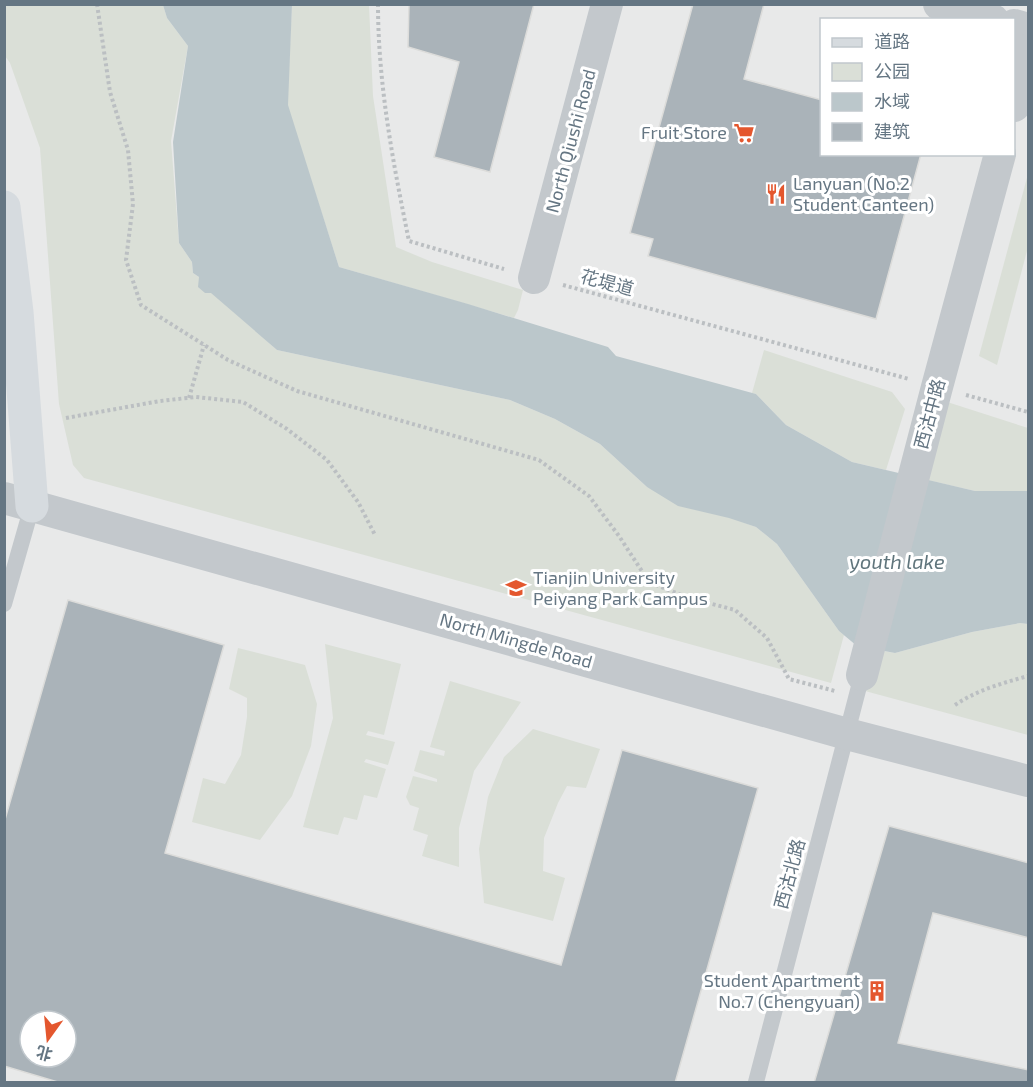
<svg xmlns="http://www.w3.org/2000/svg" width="1033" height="1087" font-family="'Exo 2','Noto Sans SC',sans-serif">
<rect width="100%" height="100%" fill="#fafaf8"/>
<!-- built -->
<path fill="#e8e9e9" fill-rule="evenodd" d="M5,5H1028V1082H5ZM822,20H1014V154H822ZM30,1021H66V1057H30Z"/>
<!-- green -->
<g fill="#dadfd7">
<path d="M4,5H163L167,18L188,46L171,141L179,243L192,262L193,273L199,277L205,293L211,292L277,350L510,400L555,419L600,444L647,487L756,527L777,544L839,631L844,635L831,683L84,478L73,465L59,404L40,148L10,63L5,56Z"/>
<path d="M292,5H369L373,96L396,247L432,262L523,290L518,310L514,318L339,267L287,105Z"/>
<path d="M1028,174V247L997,365L979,356Z"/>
<path d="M764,350L892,392L905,409L886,470L852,462L786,425L756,394L752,393Z"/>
<path d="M941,400L1028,428V491H975L919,478Z"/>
<path d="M1020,623L1028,624V735L865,691L877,650L895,653L972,632Z"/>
<path d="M325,644L401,664L384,735L368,731L366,735L395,742L388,765L366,759L364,762L386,769L377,798L364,795L357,820L344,817L338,835L303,827L333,718Z"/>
<path d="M238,648L305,665L317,704L311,746L292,796L260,840L192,822L203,778L225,784L241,755L247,717V698L229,689Z"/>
<path d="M450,681L521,702L474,771L459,828V867L422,856L428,835L413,830L419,808L410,805L406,797L413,776L437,782V779L414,771L420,750L444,756L445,751L430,747Z"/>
<path d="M533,729L600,749L586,788L567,786L558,803L544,838L543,871L565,878L553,921L484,903L479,849L488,797L504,757Z"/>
</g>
<!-- water -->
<path fill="#bbc7cb" d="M163,5H292L288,105L339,267L468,304L608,347L616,356L756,394L786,425L852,462L975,491H1028V624L1020,623L972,632L895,653L857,646L839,631L777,544L756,527L729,518L678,506L647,487L600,444L555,419L510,400L277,350L211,293H205L198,287L199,277L193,273L192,262L179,243L173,142L188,46L167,18Z"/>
<!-- building -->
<g fill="#aab3b9" stroke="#dcdcda" stroke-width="1.5" fill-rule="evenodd">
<path d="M409,4H534L490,172L434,157L459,62L408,47Z"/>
<path d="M693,4H764L744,79L822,100V154H921L876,319L648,256L653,239L630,233Z"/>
<path d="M68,600L224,645L165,853L561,965L622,750L758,788L675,1083H61L4,1066V823ZM30,1021H66V1057H30Z"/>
<path d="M889,826L1029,863V938L933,913L898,1043L1029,1070V1083H814Z"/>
</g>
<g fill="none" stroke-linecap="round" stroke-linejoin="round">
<!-- path -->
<g stroke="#bbbfc2" stroke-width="4" stroke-dasharray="3 3" stroke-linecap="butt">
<path d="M97,4L110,92L128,150L133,204L126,260L141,305L228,360L297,391L539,460L589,496L619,536L649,582L686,597L735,610L767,638L789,679L835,691"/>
<path d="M378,4C378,84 393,163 409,241L504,269"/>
<path d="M563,285L909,379"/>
<path d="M966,395L1028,412"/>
<path d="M189,398L204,345"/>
<path d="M66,418L160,401L196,397L243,402L287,429L327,460L358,502L375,535"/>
<path d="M955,705C977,690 1003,683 1028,676"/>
</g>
<!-- lane -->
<g stroke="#c3c8cc" stroke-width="16">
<path d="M4,604L32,506"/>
<path d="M756,1082L862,675"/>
</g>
<!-- street -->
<g stroke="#c3c8cc" stroke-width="32">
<path d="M939,4L993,20"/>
<path d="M1014,25L1028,29"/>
<path d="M1014,106L1028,50"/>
<path d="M534,278L607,4"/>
<path d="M4,498L847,734L1028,781"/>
<path d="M862,675L937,387L1000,154"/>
</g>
<!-- secondary -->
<path stroke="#d6dbdf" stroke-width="33" d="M4,207L17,312L32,506"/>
</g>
<!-- icons -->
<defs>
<g id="supermarket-bare" transform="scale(1.62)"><path d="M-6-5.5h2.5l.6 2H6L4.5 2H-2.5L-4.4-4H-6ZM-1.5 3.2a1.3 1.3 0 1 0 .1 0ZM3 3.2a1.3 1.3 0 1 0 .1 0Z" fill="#e4572e" stroke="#fff" stroke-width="2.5" paint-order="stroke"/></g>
<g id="restaurant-bare" transform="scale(1.62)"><path d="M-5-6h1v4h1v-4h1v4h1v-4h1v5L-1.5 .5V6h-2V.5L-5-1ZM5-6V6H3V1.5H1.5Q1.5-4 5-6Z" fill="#e4572e" stroke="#fff" stroke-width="2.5" paint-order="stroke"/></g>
<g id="university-bare" transform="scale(1.62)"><path d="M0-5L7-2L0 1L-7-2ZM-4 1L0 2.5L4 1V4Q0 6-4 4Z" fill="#e4572e" stroke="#fff" stroke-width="2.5" paint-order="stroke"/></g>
<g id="building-bare" transform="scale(1.62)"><path d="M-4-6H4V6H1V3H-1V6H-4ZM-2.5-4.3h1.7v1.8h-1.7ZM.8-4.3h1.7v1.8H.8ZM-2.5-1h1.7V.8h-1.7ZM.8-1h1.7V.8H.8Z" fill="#e4572e" stroke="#fff" stroke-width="2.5" paint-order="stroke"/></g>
</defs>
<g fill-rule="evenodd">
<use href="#supermarket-bare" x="744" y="133"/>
<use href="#restaurant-bare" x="776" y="194"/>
<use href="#university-bare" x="516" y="588"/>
<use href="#building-bare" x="877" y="991"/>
</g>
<g text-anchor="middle" stroke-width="6" stroke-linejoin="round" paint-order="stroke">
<!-- poi labels -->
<g font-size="18" fill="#657683" stroke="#fff" text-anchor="end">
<text x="727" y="139">Fruit Store</text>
<text x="793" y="190" text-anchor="start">Lanyuan (No.2<tspan x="793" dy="21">Student Canteen)</tspan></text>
<text x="533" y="584" text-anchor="start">Tianjin University<tspan x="533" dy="21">Peiyang Park Campus</tspan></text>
<text x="860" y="987">Student Apartment<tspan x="860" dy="21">No.7 (Chengyuan)</tspan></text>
</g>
<!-- street labels -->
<g font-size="18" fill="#657683" stroke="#fff">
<text transform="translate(571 141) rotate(-75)" y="6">North Qiushi Road</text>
<text transform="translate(607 283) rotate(15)" y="6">花堤道</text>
<text transform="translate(930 414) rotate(-75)" y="6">西沽中路</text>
<text transform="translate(516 641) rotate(16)" y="6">North Mingde Road</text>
<text transform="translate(790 874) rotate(-75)" y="6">西沽北路</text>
</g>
<!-- water labels -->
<g font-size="20" font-style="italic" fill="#60757c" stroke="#fff">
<text x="897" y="569">youth lake</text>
</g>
</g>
<!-- border -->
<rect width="1033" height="1087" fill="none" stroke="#657683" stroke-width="12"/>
<!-- legend -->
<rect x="820" y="18" width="195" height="138" fill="#ffffff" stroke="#c1c8cd" stroke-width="1.5"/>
<rect x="832" y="38" width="30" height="9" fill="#d6dbdf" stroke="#c1c8cd" stroke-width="1.5"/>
<text x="874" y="48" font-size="18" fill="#657683">道路</text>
<rect x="832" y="63" width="30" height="18" fill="#dadfd7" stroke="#c1c8cd" stroke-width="1.5"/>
<text x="874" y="78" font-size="18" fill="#657683">公园</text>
<rect x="832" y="93" width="30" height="18" fill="#bbc7cb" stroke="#c1c8cd" stroke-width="1.5"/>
<text x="874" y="108" font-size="18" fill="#657683">水域</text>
<rect x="832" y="123" width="30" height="18" fill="#aab3b9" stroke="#c1c8cd" stroke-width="1.5"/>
<text x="874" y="138" font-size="18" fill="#657683">建筑</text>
<!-- north arrow -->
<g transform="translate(48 1039) rotate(195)"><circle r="28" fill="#ffffff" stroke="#c1c8cd" stroke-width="1.5"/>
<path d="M0-4.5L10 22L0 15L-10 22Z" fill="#e4572e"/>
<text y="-9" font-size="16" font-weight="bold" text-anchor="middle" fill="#657683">北</text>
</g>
</svg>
